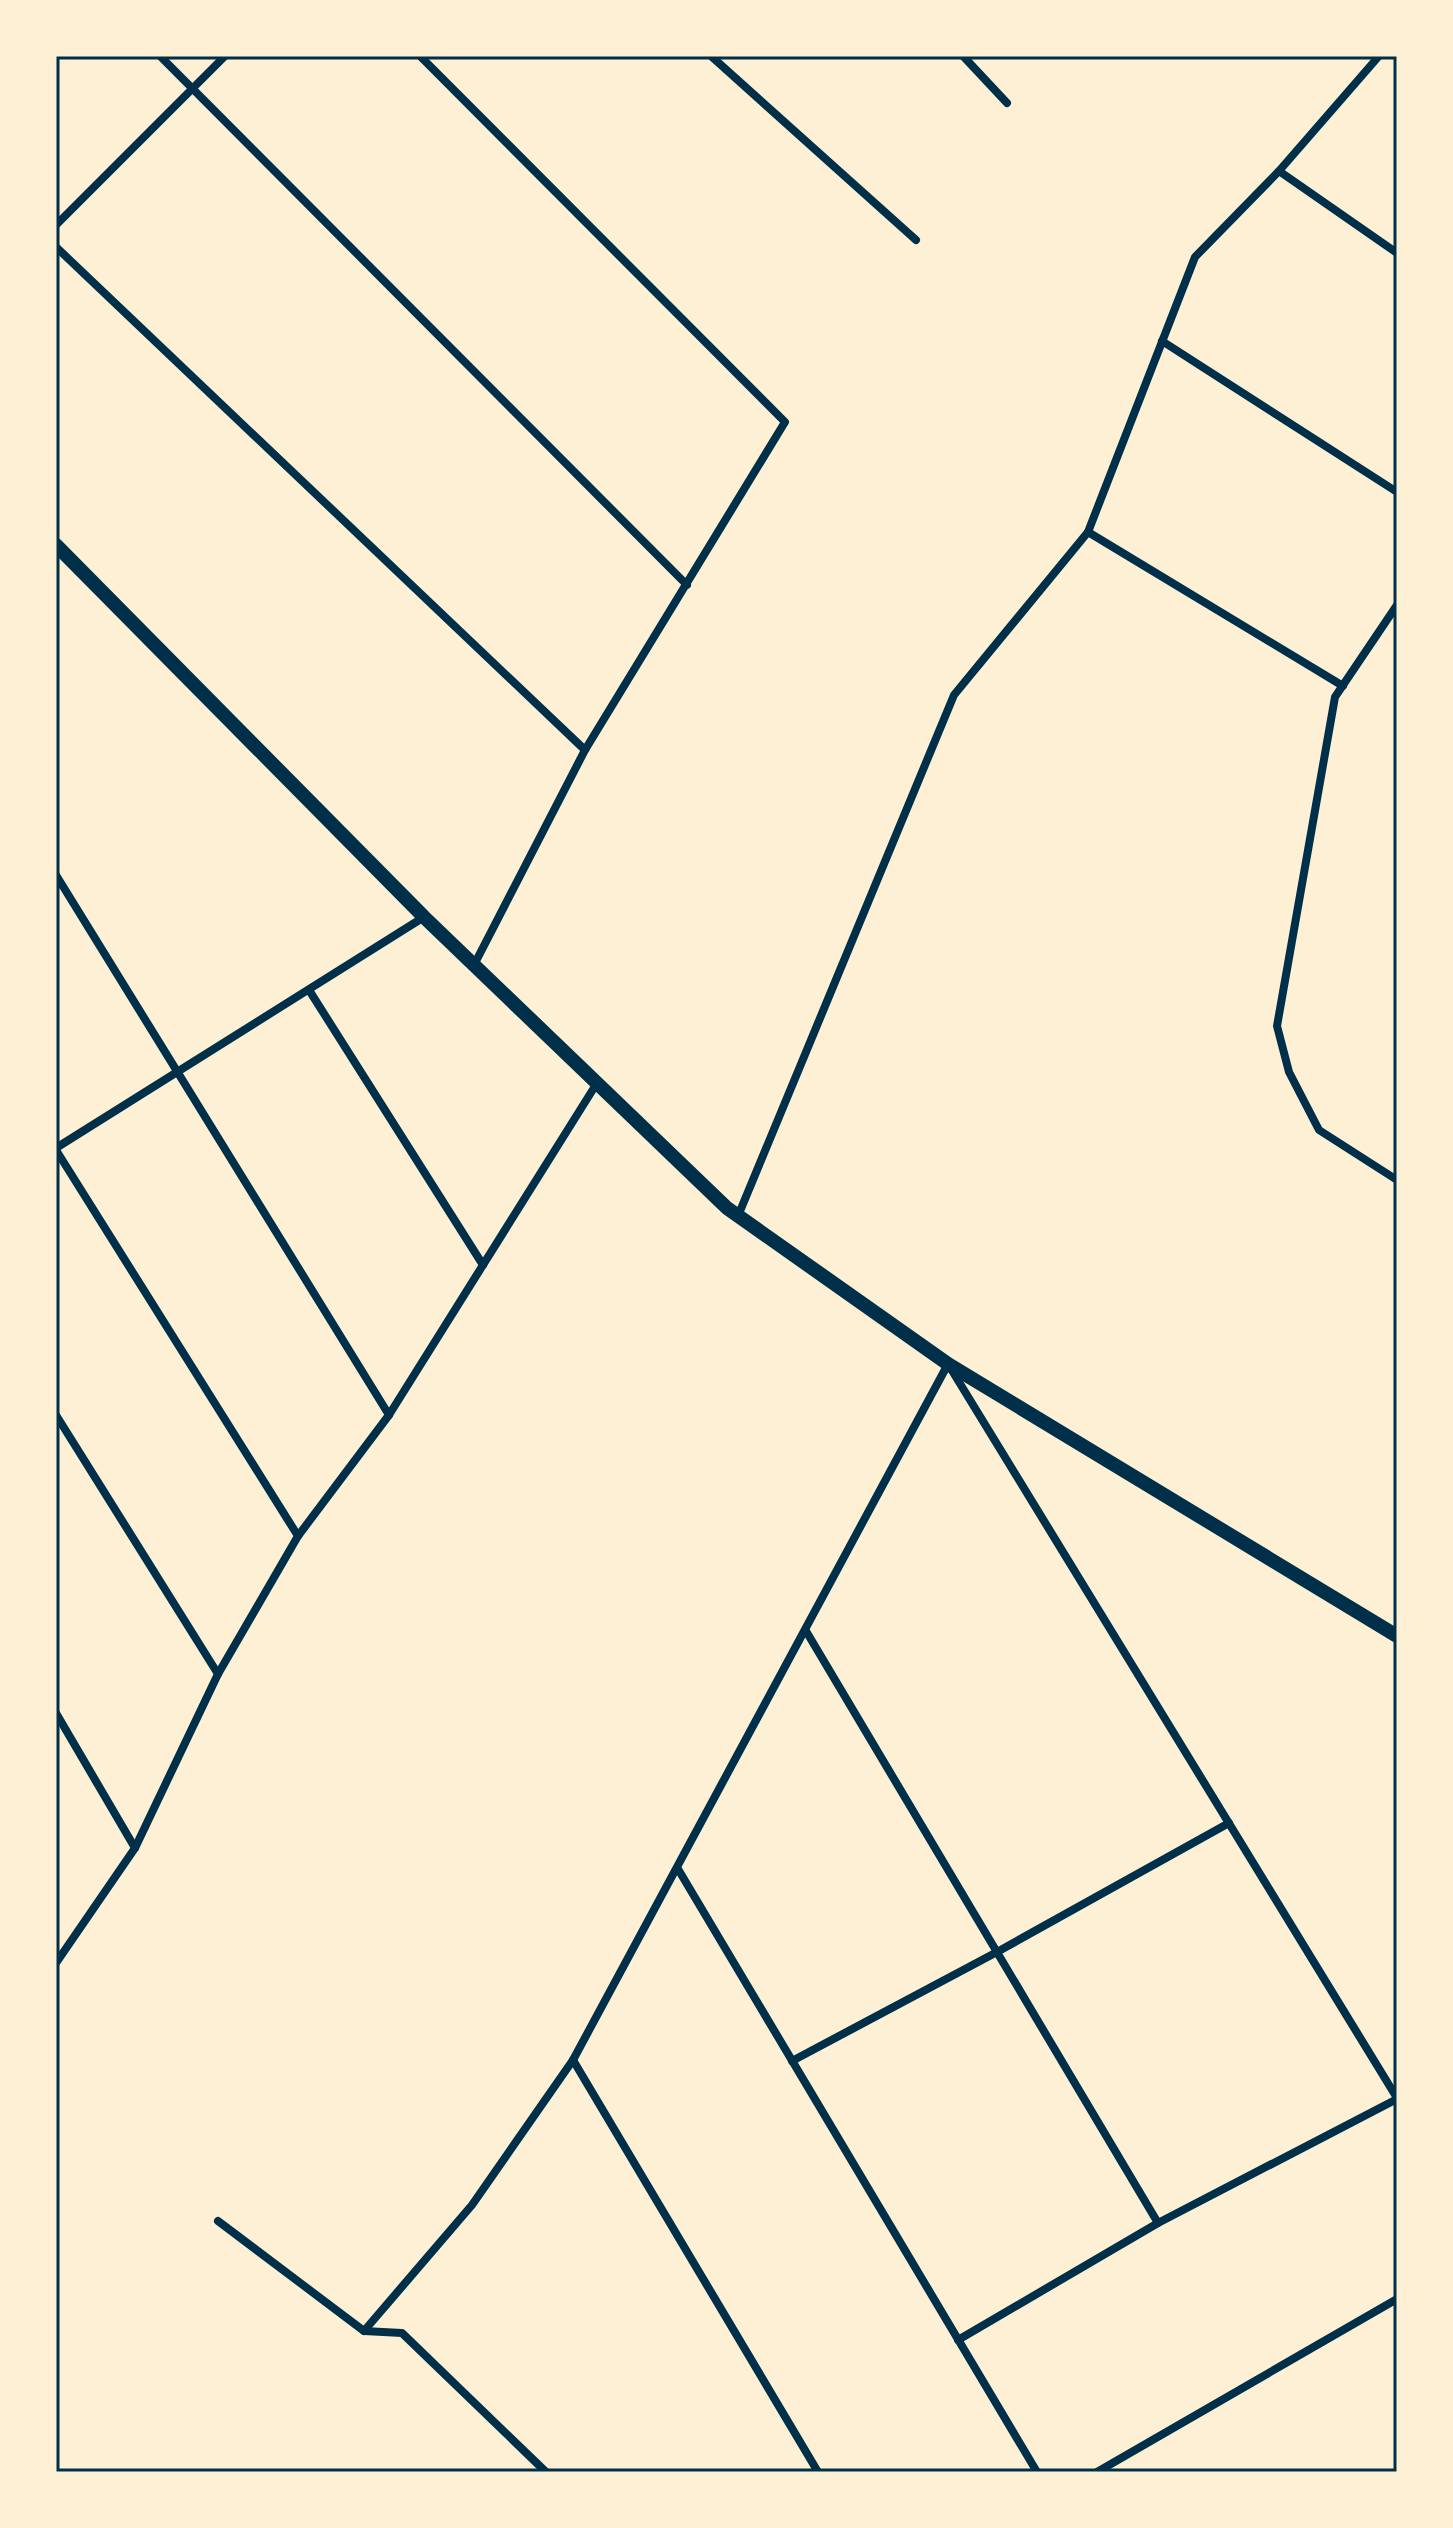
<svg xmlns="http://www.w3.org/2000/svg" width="1453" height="2528" font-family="Manrope,sans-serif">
<rect width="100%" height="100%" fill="#fdf0d5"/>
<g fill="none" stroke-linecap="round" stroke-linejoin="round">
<!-- minor -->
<g stroke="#003049" stroke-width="8">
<path d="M160,56L687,585"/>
<path d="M420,56L785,422L585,750L474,965"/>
<path d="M711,56L916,240"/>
<path d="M963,56L1007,103"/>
<path d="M1279,171L1397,253"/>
<path d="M56,225L225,56"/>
<path d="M56,247L585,750"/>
<path d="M1162,341L1397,492"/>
<path d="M1088,532L1343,686"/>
<path d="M1397,605L1335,697L1277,1026L1289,1072L1319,1130L1397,1180"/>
<path d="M56,875L389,1415"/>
<path d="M309,990L483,1265"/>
<path d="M56,1148L424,917"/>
<path d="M56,1150L298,1536"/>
<path d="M738,1216L954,695L1088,532L1195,257L1279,171L1379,56"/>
<path d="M56,1415L218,1674"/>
<path d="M806,1631L1158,2223"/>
<path d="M56,1713L135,1848"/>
<path d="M678,1869L1037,2472"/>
<path d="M56,1963L135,1848L218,1674L298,1536L389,1415L597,1083"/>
<path d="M573,2060L818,2472"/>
<path d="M792,2061L997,1952L1229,1823"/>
<path d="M218,2221L364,2331L402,2333L546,2472"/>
<path d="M364,2331L472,2205L573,2060L948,1364L1397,2098"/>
<path d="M958,2340L1158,2223L1397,2099"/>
<path d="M1097,2472L1397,2299"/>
</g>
<!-- tertiary -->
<path stroke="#003049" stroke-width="14" d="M56,545L424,917L727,1208L948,1364L1397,1636"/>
</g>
<!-- border -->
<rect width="1453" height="2528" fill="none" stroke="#fdf0d5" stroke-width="116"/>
<rect x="58" y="58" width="1337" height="2412" fill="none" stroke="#003049" stroke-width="3"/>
</svg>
